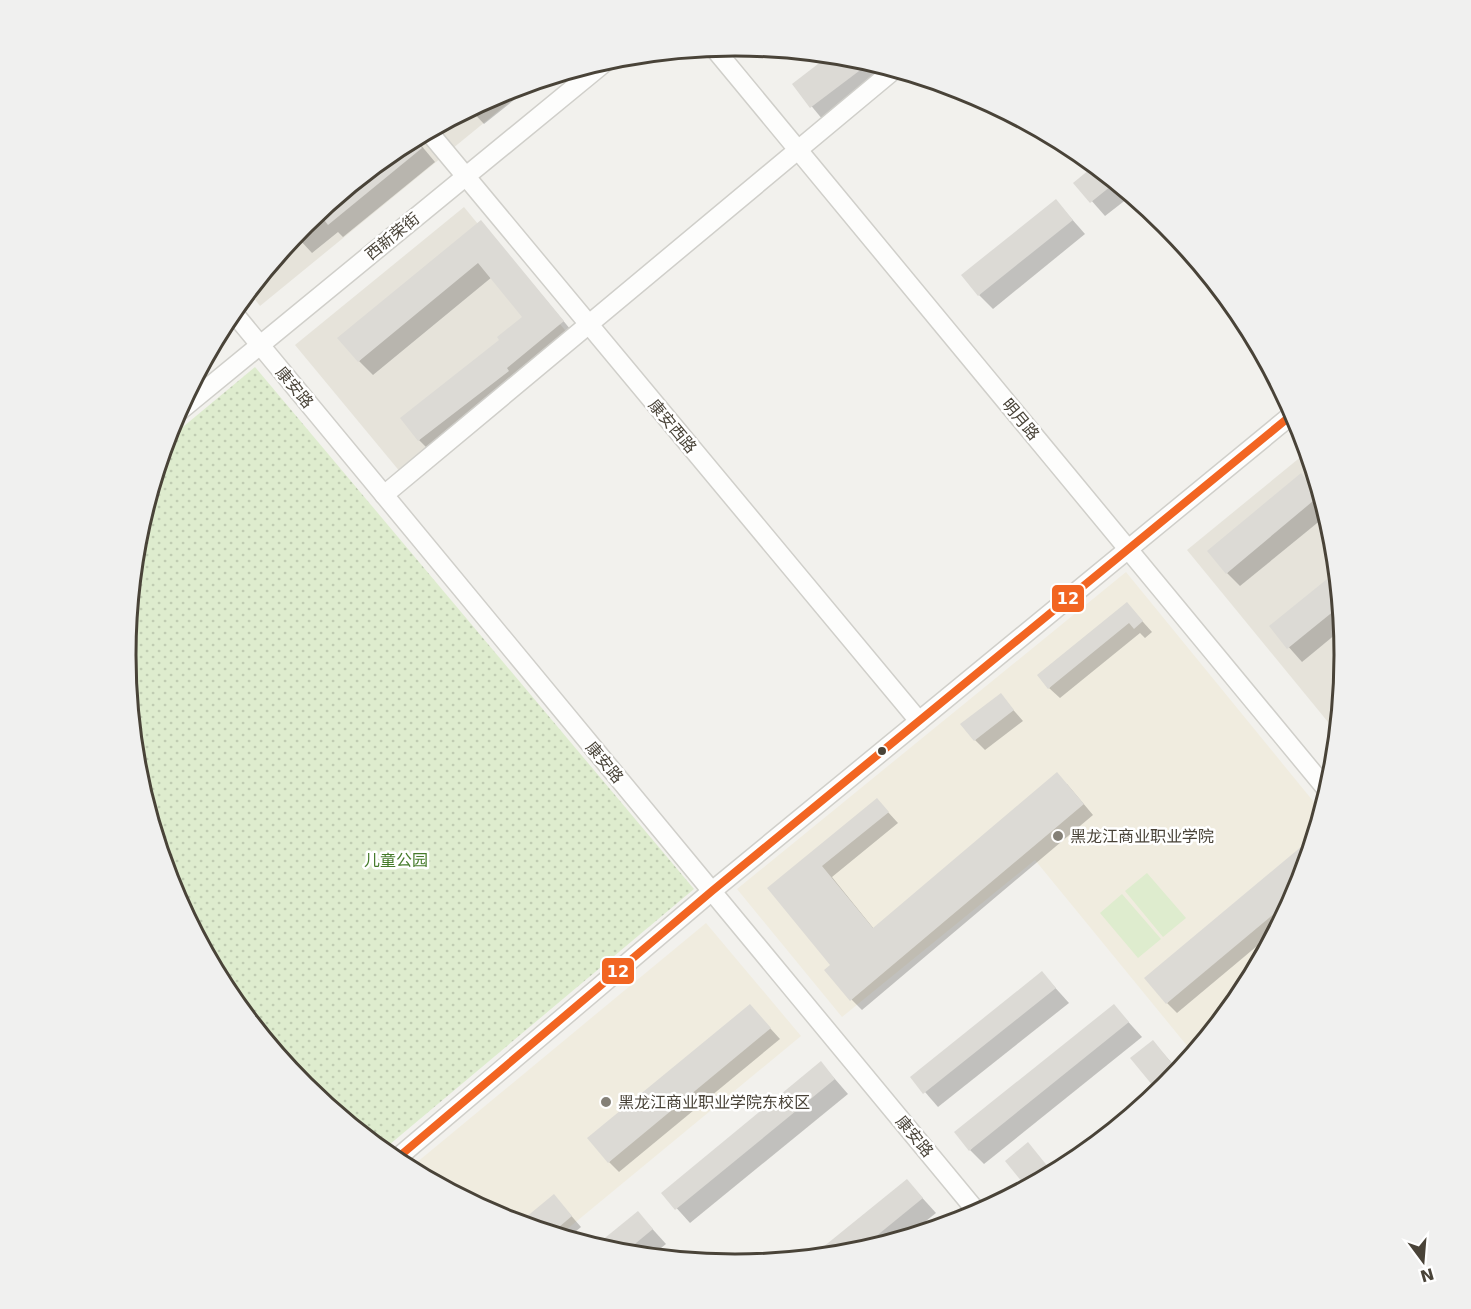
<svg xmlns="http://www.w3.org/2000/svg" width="1471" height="1309" font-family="'DejaVu Sans','Noto Sans SC',sans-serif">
<defs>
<pattern id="park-dots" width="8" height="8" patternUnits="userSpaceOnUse" patternTransform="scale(1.5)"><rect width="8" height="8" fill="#deecce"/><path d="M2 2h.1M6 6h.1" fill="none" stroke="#c0ccb2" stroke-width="1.8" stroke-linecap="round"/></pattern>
</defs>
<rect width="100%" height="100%" fill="#f2f1ed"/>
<!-- residential -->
<g fill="#e6e3da">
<path d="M535,81L260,306L249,292L305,223L397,148L503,91Z"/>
<path d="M464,207L569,335L401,473L295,345Z"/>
<path d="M1308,451L1333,536L1345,655L1337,733L1187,550Z"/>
</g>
<!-- education -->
<g fill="#f0ecdf">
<path d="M1126,572L1322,812L1298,888L1242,993L1193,1053L1035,860L842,1017L737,889Z"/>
<path d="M706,923L801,1036L560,1235L502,1217L410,1168Z"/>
</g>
<!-- park -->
<path fill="url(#park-dots)" d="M255,367L694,889L383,1150L304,1085L229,993L172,887L138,773L126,654L138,535L166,441Z"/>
<!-- garden -->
<g fill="#deecce">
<path d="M1147,873L1186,918L1163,937L1125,891Z"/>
<path d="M1122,894L1161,939L1138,958L1100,913Z"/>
</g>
<!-- shadow -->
<g fill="#0003">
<path d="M833,55L855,57L890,68L823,120L794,85Z"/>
<path d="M539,80L484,124L470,109L503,91Z"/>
<path d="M415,138L435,162L343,237L338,232L312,253L299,239L283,250L305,223L397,148Z"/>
<path d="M1096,166L1132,195L1105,216L1076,183Z"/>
<path d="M1056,201L1085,234L993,309L979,295Z"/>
<path d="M481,222L576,336L433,454L419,440L524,317L492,277L373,375L359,361Z"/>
<path d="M198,374L202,379L190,389Z"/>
<path d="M1301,476L1322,498L1327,515L1240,586L1227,573Z"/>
<path d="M1337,573L1342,629L1302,662L1271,627Z"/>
<path d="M1127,604L1152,632L1145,638L1140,633L1060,698L1049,688Z"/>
<path d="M1000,695L1023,721L985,750L975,740Z"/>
<path d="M1341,698L1339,713L1332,704Z"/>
<path d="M1067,784L1093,815L862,1010L852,1000L833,965L769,889L877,800L898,823L832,877L874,929Z"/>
<path d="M1313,839L1298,888L1275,931L1177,1013L1167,1003Z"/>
<path d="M1042,973L1069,1003L938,1107L912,1077Z"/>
<path d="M750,1006L780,1039L619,1172L609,1162Z"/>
<path d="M1114,1006L1142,1037L984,1164L970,1150Z"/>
<path d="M1153,1042L1179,1071L1159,1091L1133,1058Z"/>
<path d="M821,1063L848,1094L690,1223L663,1193Z"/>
<path d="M907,1181L936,1213L907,1236L854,1252L814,1256Z"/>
<path d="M554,1196L581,1227L568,1238L521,1223Z"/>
<path d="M638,1213L666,1244L651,1256L616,1252L596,1246Z"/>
<path d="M935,1221L940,1226L921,1232Z"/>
</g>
<!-- building -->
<g fill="#dcdad5">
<path d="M831,54L871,62L810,108L792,84Z"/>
<path d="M415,138L422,148L328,225L318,212L397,148Z"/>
<path d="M1095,165L1116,182L1090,203L1073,183Z"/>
<path d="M1056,199L1073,220L978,296L961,275Z"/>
<path d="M481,220L564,321L507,368L509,371L418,441L400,418L499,340L497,337L522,317L478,263L358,362L337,338Z"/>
<path d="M1301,473L1319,496L1226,574L1207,551Z"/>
<path d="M1337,571L1340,606L1287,649L1269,626Z"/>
<path d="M1127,602L1143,621L1134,629L1129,623L1048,689L1037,675Z"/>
<path d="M1001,693L1014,710L974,741L960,724Z"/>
<path d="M1057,772L1084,804L850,1001L824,970L830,965L767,888L877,798L889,812L822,866L873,928Z"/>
<path d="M1314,836L1293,898L1166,1004L1144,978Z"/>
<path d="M1042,971L1056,988L923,1094L910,1077Z"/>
<path d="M750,1004L771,1028L608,1163L587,1138Z"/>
<path d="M1114,1004L1129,1022L969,1151L954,1132Z"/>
<path d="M1153,1040L1178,1071L1158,1092L1130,1058Z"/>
<path d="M821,1061L835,1079L675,1210L661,1193Z"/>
<path d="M1028,1142L1053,1173L1026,1187L1005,1161Z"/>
<path d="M907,1179L923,1198L858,1251L812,1256Z"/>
<path d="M554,1194L572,1216L552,1233L519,1223Z"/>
<path d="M638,1211L653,1229L624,1253L595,1246Z"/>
</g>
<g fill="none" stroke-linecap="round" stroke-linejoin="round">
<!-- minor casing -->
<g stroke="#d0cfca" stroke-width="21">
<g id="minor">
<path d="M713,47L1328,791"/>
<path d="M428,131L919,721"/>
<path d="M232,311L978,1213"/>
<path d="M176,414L609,59"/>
<path d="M384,495L895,69"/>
<path d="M395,1160L712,891L1294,413"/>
</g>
</g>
<!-- minor -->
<use href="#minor" stroke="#fdfdfc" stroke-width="18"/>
<!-- bus-1 casing -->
<g stroke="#fff" stroke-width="12">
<path id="bus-1" d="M395,1160L712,891L1294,413"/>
</g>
<!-- bus-1 -->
<use href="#bus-1" stroke="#f26522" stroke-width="8"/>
</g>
<!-- markers -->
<circle fill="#494338" stroke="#fff" stroke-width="2" cx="882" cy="751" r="5"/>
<g fill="#848077" stroke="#fff" stroke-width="2">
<circle cx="1058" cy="836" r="6"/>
<circle cx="606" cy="1102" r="6"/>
</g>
<g text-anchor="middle" stroke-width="5" stroke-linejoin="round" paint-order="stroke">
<!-- street labels -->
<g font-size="16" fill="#494338" stroke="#fff">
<text transform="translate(392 236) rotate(-39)" y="6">西新荣街</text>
<text transform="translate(295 387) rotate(50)" y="6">康安路</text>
<text transform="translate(1021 419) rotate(50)" y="6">明月路</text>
<text transform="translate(673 426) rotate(50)" y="6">康安西路</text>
<text transform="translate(605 762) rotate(50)" y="6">康安路</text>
<text transform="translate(915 1136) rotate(50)" y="6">康安路</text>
</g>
<!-- poi labels -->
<g font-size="16" fill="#494338" stroke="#fff" text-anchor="start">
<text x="1070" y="842">黑龙江商业职业学院</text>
<text x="618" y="1108">黑龙江商业职业学院东校区</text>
</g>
<!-- park labels -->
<g font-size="16" fill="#457b2b" stroke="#fff">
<text x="396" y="866">儿童公园</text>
</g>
</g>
<!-- crop -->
<path d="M0 0H1471V1309H0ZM136 655a599 599 0 1 1 1198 0a599 599 0 1 1-1198 0Z" fill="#f0f0ef" fill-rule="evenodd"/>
<path fill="none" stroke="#494338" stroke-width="3" d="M136 655a599 599 0 1 1 1198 0a599 599 0 1 1-1198 0Z"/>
<g stroke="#fff" stroke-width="2">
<rect x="1051" y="584" width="34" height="29" rx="6" fill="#f26522"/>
<rect x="601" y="957" width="34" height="28" rx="6" fill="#f26522"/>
</g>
<g font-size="16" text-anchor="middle" font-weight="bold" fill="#fff">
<text x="1068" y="604">12</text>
<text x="618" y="977">12</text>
</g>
<!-- north arrow -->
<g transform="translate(1423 1261) rotate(164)" stroke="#ffffff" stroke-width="4.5" paint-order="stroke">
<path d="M0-4.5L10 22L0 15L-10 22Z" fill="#494338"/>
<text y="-9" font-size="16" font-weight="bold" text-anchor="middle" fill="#494338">N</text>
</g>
</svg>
